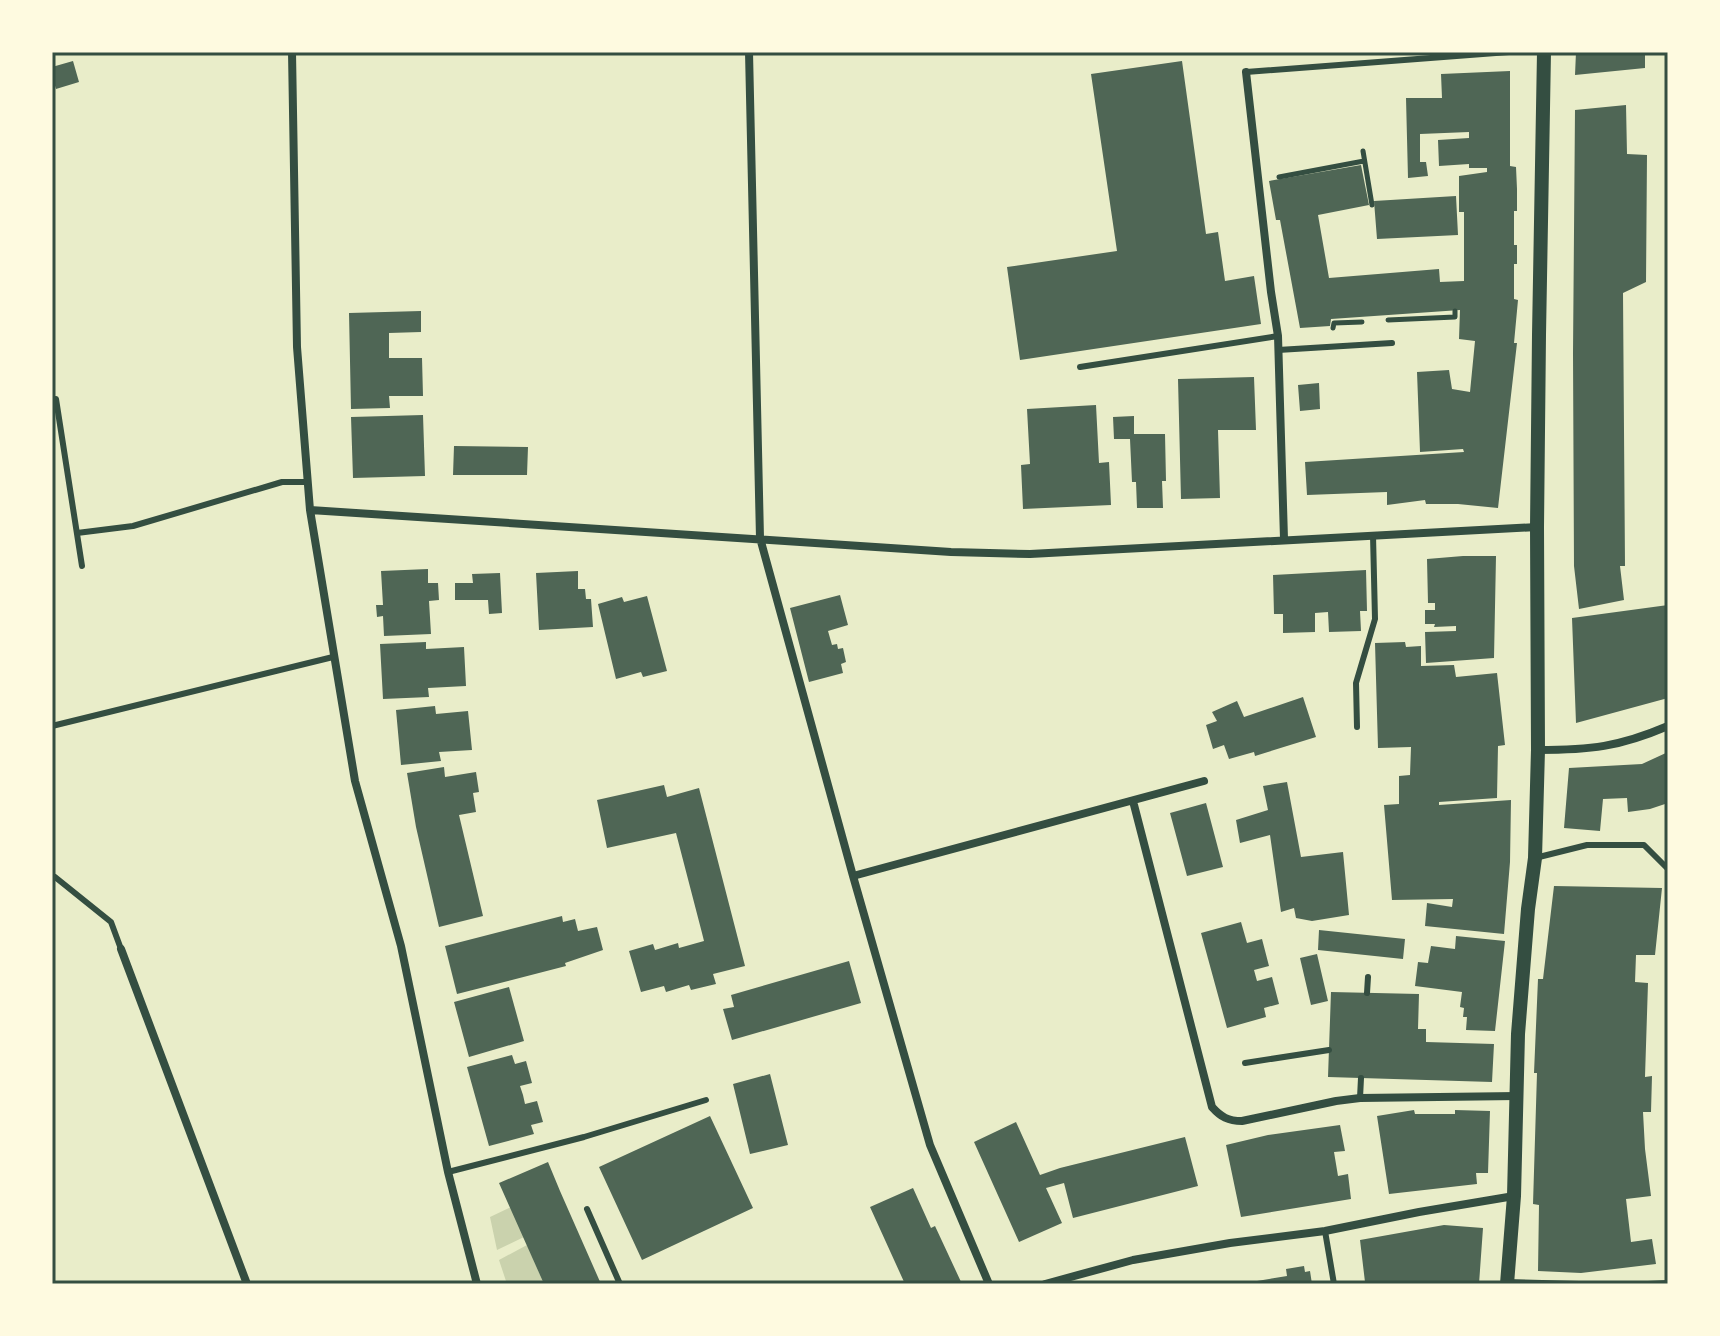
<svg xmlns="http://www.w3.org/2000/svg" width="1720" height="1336" font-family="'Exo 2',sans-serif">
<rect width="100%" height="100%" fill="#e9edc9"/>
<!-- green -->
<path fill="#cad2ad" d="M511,1207L524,1237L497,1250L490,1217Z
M527,1245L544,1284H507L499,1260Z"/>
<!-- building -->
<path fill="#4f6655" d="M1576,52H1645V68L1575,75Z
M73,61L79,82L56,89L52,76V67Z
M1182,61L1206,234L1218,232L1225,281L1254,276L1261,324L1020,360L1007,267L1117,251L1091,74Z
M1510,71V166L1516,167L1517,189V211H1514V245H1517V264H1514V299L1518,300L1514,343H1517L1498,508L1458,504H1426L1425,500L1387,505V492L1307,495L1305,462L1464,452L1463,449L1420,452L1417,372L1449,370L1452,389L1470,392L1475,341L1459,339L1460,310L1331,319L1330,326L1300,328L1280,220H1276L1269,181L1361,165L1369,205L1318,215L1329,278L1439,269L1440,282L1464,281V212H1459V176L1487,172V168H1469V164L1439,166L1438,140L1469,138V132L1420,134V162H1426L1428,176L1408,178L1406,98H1442L1441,74Z
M1626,105L1627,154L1647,155L1646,282L1623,293L1625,566H1620L1624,600L1579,609L1574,566L1573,354L1575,110Z
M1456,196L1458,235L1377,239L1374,201Z
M421,311V332L389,333V358H422L423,396H389L390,408L351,409L349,313Z
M1254,377L1256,430H1218L1220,498L1181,499L1178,379Z
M1319,383L1320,409L1300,411L1298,385Z
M1096,405L1099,463L1109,462L1111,505L1023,509L1021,465L1030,464L1027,409Z
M423,415L425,476L353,478L351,417Z
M1134,416V434H1165L1166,481H1162L1163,508H1137L1136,482H1132L1130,439H1114L1113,417Z
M454,446L528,447L527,475H453Z
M1463,556H1496L1494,658L1426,663L1425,632L1456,631V626L1434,627L1435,624H1425V610H1435V603H1428L1427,559Z
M428,569V583H438L439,600L429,601L431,634L384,636L383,616L377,617L376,605H383L381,571Z
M1366,570L1367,611H1360L1361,631L1329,632L1328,612L1315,613V632L1283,633V614H1274L1273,575Z
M578,571V589H585L586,599H591L593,627L539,630L536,573Z
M500,573L502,613L489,614L488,600H455V583H473L472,574Z
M840,595L848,625L828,631L832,645L837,644L838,649L843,648L846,662L841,664L843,673L809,682L790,608Z
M647,596L667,671L643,677L641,672L616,679L598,604L622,597L624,602Z
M1668,605V698L1576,723L1572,618Z
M426,642V649L464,647L466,686L428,688L429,697L383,699L380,644Z
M1405,642L1406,647L1421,646V666L1454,665L1456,677L1497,673L1505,745L1498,746L1497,798L1439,802V805L1511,800L1510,862L1504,934L1425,926L1427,903L1452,907L1453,899L1392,900L1384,805L1399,804V776L1410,775L1411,747L1378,748L1375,643Z
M1303,697L1316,737L1255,756L1254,752L1229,759L1224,745L1213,749L1206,725L1217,721L1212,712L1237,701L1244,717Z
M435,706L436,714L468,711L472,750L439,752L441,761L401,765L396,710Z
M1668,752V803L1650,809L1628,812L1627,798L1603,799L1600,831L1564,828L1569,768L1642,764Z
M444,767L445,777L476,772L479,792L473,793L476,812L459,815L483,916L439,927L416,827L407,773Z
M1287,782L1301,857L1343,852L1349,915L1312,921L1296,918L1294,908L1281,912L1270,835L1240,843L1236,820L1268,810L1263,786Z
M664,785L667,797L699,788L745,966L713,974L716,984L691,990L689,985L666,992L664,986L641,992L629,951L653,944L655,950L678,943L679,948L704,941L702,933L676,833L607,848L597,800Z
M1206,803L1223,867L1187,876L1170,813Z
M1554,886L1662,888L1655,955H1636L1635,982L1648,983L1645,1077L1652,1076L1651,1112H1643L1645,1149L1651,1196L1626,1199L1631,1242L1652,1239L1656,1264L1581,1273L1538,1271L1539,1205L1533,1204L1537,1073H1534L1538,979H1543Z
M562,916L563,922L575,919L578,931L597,927L603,950L565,963L566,966L457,994L445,946Z
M1241,922L1247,943L1262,939L1269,966L1254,970L1257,981L1272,977L1279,1004L1264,1008L1266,1017L1227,1028L1201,933Z
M1319,930L1405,939L1403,959L1318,950Z
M1456,936L1505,941L1495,1031L1466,1030L1467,1017H1463L1464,1008L1460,1007L1462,992L1415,986L1418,962L1428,963L1431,946L1455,949Z
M1317,954L1328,1001L1311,1005L1300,958Z
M849,961L861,1003L732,1040L723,1009L734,1007L731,995Z
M509,987L524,1041L469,1057L454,1002Z
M1331,992L1419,994L1418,1029H1426V1042L1494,1044L1492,1082L1328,1077Z
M512,1055L515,1064L526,1061L532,1083L520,1086L523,1095L525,1104L537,1101L543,1122L531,1125L534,1134L489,1146L467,1067Z
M770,1074L788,1145L750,1154L733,1084Z
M1414,1110L1415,1114H1455V1110L1490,1111L1488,1173H1476L1477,1184L1389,1194L1377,1116Z
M710,1116L753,1208L642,1260L599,1167Z
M1016,1122L1040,1175L1060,1168L1185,1137L1198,1186L1073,1218L1064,1183L1046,1188L1062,1223L1019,1242L974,1142Z
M1340,1125L1345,1151L1334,1152L1338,1176L1348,1174L1351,1199L1241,1217L1226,1145L1268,1135Z
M548,1162L560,1191L601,1284H544L499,1183Z
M913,1188L931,1228L935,1226L962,1284H905L870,1207Z
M1444,1225L1483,1228L1479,1284H1363L1365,1282L1360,1240Z
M1304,1266L1305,1272L1310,1271L1312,1284H1251V1282L1287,1276L1286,1269Z"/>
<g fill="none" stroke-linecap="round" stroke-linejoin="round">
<!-- path -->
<path stroke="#344e41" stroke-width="5" d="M1363,151L1372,205
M1279,177L1364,161
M1388,320L1455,317V311
M1333,328L1334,323L1362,322"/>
<!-- service -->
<path stroke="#344e41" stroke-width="6" d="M1246,72L1509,52
M1278,350L1392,343
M1080,367L1278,336
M56,399L82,566
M77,533L133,526L282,482H308
M52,726L333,657
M1357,727L1356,683L1375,619L1373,535
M1535,858L1587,845H1644L1668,869
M55,877L111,922L121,949
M1367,993L1368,977
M1245,1063L1329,1050
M1360,1098L1361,1078
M448,1172L584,1137L706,1100
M587,1209L620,1284
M1325,1231L1334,1284
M1507,1282L1579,1284
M1648,1284L1668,1283"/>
<!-- minor -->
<path stroke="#344e41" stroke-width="8" d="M292,52L297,347L310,510L355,781L401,946L448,1172L477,1284
M749,52L760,538L853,876L930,1145L989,1284
M1246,72L1271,292L1278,336L1284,539
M310,510L951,552L1030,554L1537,527
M1538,750C1590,750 1619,747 1668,726
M1133,801L1212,1107C1221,1117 1228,1121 1242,1121L1336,1101L1360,1098L1517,1096
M853,876L1204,781
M121,949L247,1284
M1045,1284L1133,1260L1230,1243L1325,1231L1419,1212L1514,1196"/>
<!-- tertiary -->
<path stroke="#344e41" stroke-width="14" d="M1507,1284L1514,1196L1518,1034L1528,909L1535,858L1538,750L1537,527L1539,335L1544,52"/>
</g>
<!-- border -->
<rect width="1720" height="1336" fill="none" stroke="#fefae0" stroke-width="108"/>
<rect x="54" y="54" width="1612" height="1228" fill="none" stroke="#344e41" stroke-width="3"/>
</svg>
